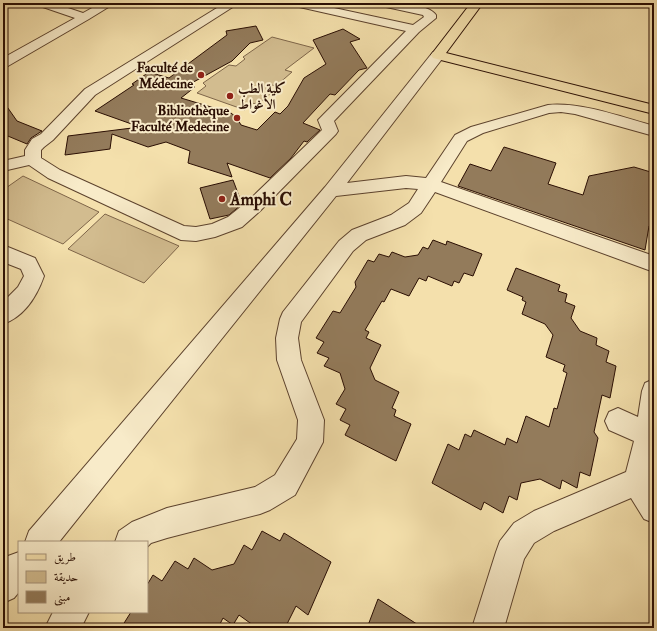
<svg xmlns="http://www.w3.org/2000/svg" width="657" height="631" font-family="'IM FELL Double Pica',Amiri,serif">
<rect width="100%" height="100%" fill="#f4e0ac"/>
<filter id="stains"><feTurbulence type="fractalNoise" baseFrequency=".005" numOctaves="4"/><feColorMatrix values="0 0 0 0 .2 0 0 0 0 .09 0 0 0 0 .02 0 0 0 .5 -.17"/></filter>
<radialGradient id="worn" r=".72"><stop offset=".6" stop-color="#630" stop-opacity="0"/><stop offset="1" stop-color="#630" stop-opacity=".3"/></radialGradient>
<!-- green -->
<path fill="#d2bc8f" stroke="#7e6549" d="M272,37L314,48L285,70L292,72L276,86L272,85L269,87L274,91L258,104L250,103L245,110L197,93L206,86L203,83L229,65L236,66L245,59L243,57Z
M23,176L99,212L63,244L3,217V190Z
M105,214L179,246L144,283L68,249Z"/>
<!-- building -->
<path fill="#937b5b" stroke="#2a0e03" d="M256,26L263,40L250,43L232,61L188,85L195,87L181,98L231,113L237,118L241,125L257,130L275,112L280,114L288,106L304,78L326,64L313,40L343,29L360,39L350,42L367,68L359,70L335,95L330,94L303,123L320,130L307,142L304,141L291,158L270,178L227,163L232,177L188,163L190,151L166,142L148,147L112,134L110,149L65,155L68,136L140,127L95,111L134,85L132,84L149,72L169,78L227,35L226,31Z
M3,101L17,121L42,131L31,138L27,144L3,134Z
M504,147L556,163L548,184L583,195L589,176L634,167L654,173V227L649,226L645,250L458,186L470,164L491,171Z
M233,180L242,204L229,215L210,219L200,188Z
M433,240L446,245L447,241L482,254L473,276L464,273L459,283L454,281L452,286L428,276L426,281L419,278L409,296L391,289L384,302L382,301L365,330L369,332L366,338L381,345L370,368L375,380L399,392L392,408L396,410L394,416L411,424L396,461L345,435L350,425L340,420L346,409L336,404L345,389L340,373L324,366L329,358L317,353L324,342L316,338L333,311L340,313L356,287L355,282L368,260L374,262L379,254L389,257L392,252L405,257L418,255L423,247L428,249Z
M516,268L560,285L558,291L567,294L565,302L575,306L571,318L580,331L597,338L596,345L609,351L606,362L616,366L610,398L602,395L594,432L598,438L590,476L580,472L577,488L562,480L560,489L540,479L521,483L517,500L509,496L503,513L484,502L481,510L432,483L448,444L459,450L465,434L471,437L474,430L505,445L507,438L517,443L526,416L549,427L554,408L557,409L567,373L563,371L565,365L546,357L553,335L545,324L522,314L526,302L522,300L523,297L507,290Z
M262,531L280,541L284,533L331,562L308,615L296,606L285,628H257L239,615L233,625L223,618L218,628H121L131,612H147V585L153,575L162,581L175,561L188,569L194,558L212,570L234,564L244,545L252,550Z
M378,599L423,628H367Z"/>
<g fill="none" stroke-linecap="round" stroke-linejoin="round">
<defs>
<path id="minor" d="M35,3H53L83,13L101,3H115L89,19L8,66L3,67V58L75,18L37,5Z
M225,3H239L95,95L53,140L44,147L41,150V158L60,170L184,226L196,227L212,224L228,217L248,201L322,130L318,120L321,117L406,31L295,6L291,5L289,3H311L413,25L424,17L423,15L377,5L375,3C390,3 427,2 436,15V18L419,32L334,121L338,131L336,134L260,211L242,227L215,237L196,241L181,240L48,178L29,165L3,171V161L25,156V150L32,139L41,134L85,89Z
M438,51L443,52L445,55L347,183L406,176L426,178L455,135L471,127L548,105C582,102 621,117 654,126V136L575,114L561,112L549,113L483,133L467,141L441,182L654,256V272L435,192L421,213L405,225L366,240L353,251L301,322L298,338L301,360L324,420L323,442L295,495L270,510L260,514L167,538L151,543L147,547V542H115L119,531L132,522L167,508L255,487L275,475L297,439L298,420L277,360L276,338L280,319L283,312L339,241L352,230L391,215L409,203L418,189L406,188L336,196L59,542H25L29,531L325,187L433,52Z
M3,245L35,258L44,276C37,296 24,317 3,324V302L18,287L24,276L21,269L3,262Z
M654,379V468L651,479L654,483V523L644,519L631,498L554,531L534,543L524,559L504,628H472L496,552L500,541L514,523L534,511L626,472L634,441L609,430L605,421L609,412L618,408L638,417L642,391L645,383Z
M19,552V592L14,598L3,603V562L8,556Z
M53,612H89L81,628H45Z"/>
<path id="major" d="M471,3H483L446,53L654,105V114L433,58L431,55Z"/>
</defs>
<!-- minor casing -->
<use href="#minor" stroke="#5c422d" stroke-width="2"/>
<!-- major casing -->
<use href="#major" stroke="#2a0e03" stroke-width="2"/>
<!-- minor -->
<use href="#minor" fill="#f8ebc9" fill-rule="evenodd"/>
<!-- major -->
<use href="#major" fill="#f4e0ac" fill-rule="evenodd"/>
</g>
<!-- markers -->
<g fill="#8f2418" stroke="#f8ebc9" stroke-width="1.5">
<circle cx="201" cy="75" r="4"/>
<circle cx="230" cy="96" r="4"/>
<circle cx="237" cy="118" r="4"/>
<circle cx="222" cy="199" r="4"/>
</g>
<g text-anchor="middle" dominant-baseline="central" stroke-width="4" stroke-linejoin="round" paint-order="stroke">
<!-- far-poi labels -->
<g font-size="14" font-weight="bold" fill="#2a0e03" stroke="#f8ebc9" text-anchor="end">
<text x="193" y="67">Faculté de<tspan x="193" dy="16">Médecine</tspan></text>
<text x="238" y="88" text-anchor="start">كلية الطب<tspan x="238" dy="16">الأغواط</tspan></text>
<text x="229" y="110">Bibliothèque<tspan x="229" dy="16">Faculté Medecine</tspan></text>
</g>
<!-- poi labels -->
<g font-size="17" font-weight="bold" fill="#2a0e03" stroke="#f8ebc9" text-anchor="start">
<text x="230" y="199">Amphi C</text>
</g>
</g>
<!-- margin -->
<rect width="657" height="631" fill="none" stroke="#f4e0ac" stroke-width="16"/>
<rect x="4" y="4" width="649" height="623" fill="none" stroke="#2a0e03" stroke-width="2"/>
<rect x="8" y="8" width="641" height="615" fill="none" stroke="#2a0e03"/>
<!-- legend -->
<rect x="18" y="541" width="130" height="72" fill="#f8ebc9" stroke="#a6937a"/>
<rect x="26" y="554" width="20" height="6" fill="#f4e0ac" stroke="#a6937a"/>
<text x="54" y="561" font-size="12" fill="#2a0e03">طريق</text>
<rect x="26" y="571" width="20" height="12" fill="#d2bc8f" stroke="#a6937a"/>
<text x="54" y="581" font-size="12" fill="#2a0e03">حديقة</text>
<rect x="26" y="591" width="20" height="12" fill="#937b5b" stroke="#a6937a"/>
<text x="54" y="601" font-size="12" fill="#2a0e03">مبنى</text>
<rect width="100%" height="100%" filter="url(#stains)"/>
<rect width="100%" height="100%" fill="url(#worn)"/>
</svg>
